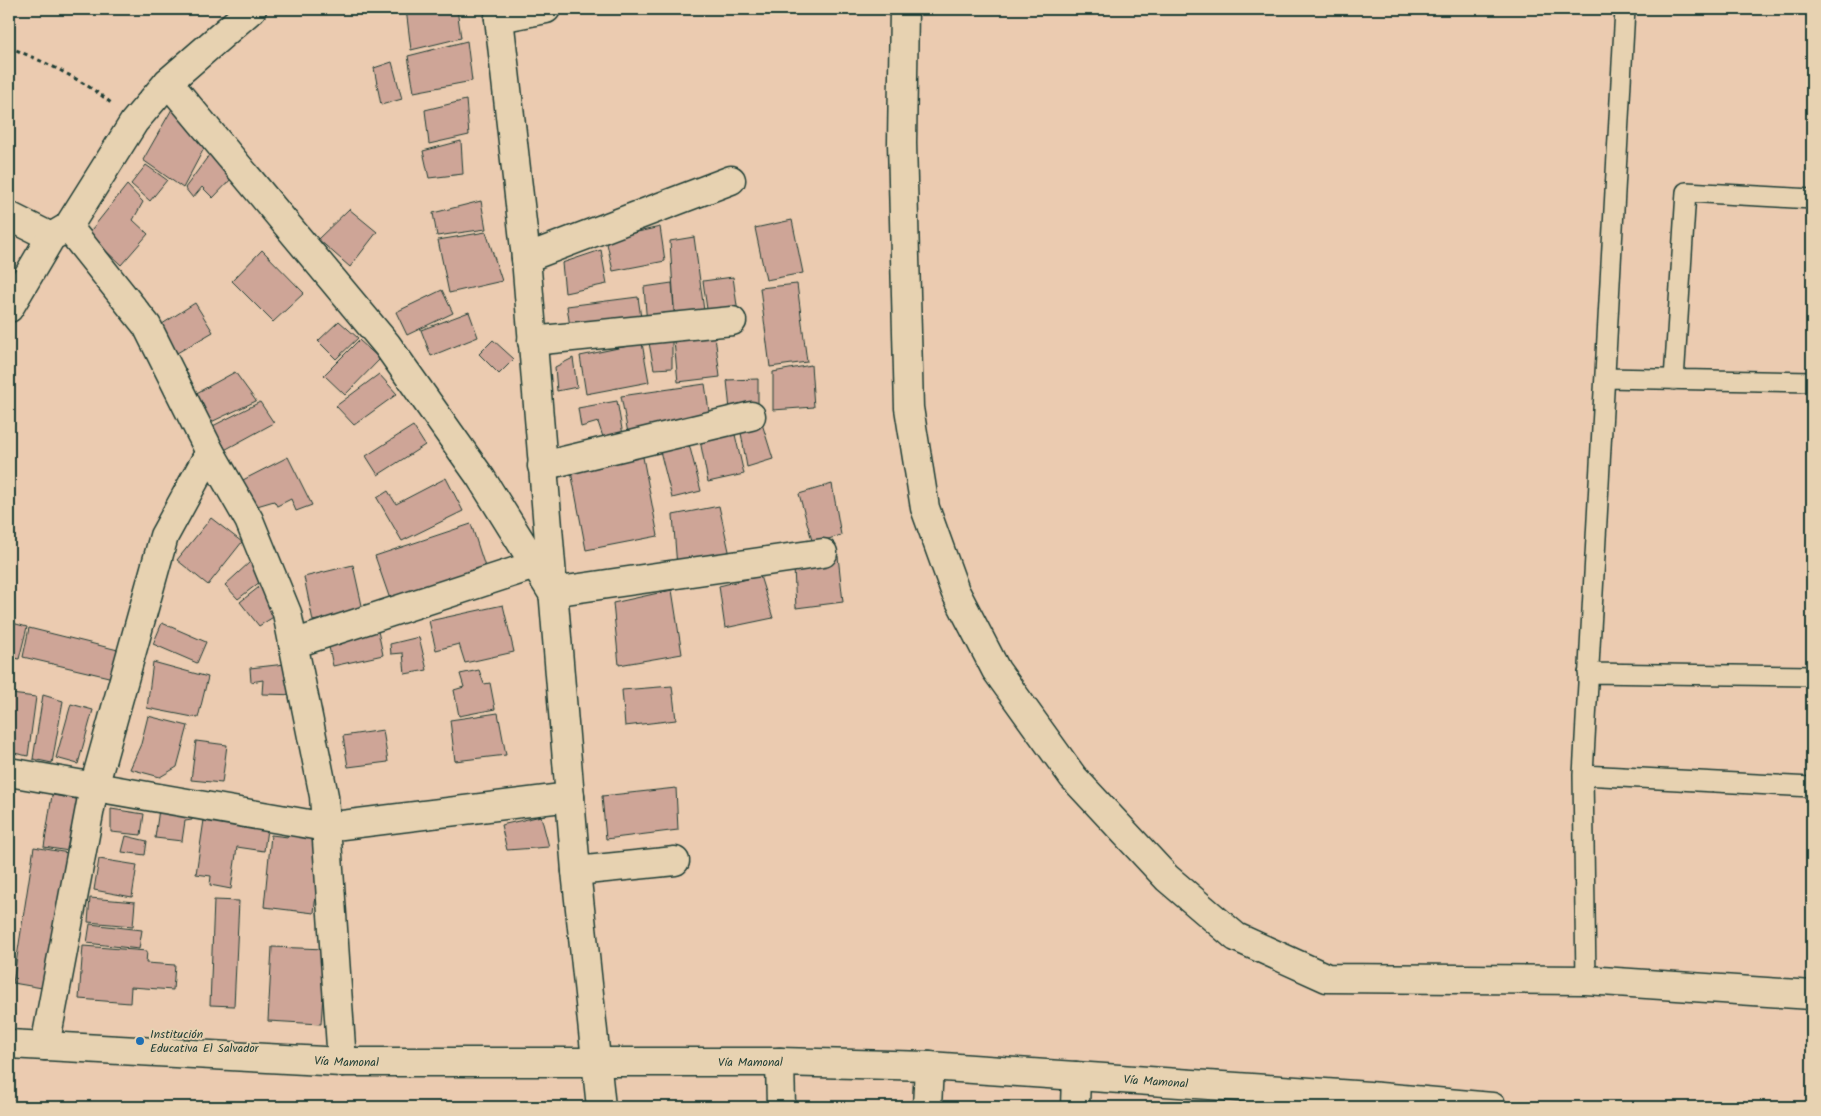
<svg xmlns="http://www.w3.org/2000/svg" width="1821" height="1116" font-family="Kalam,sans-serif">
<rect width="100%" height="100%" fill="#ebcbb0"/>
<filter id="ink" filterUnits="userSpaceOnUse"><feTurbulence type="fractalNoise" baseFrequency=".02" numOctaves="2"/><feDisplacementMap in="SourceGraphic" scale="10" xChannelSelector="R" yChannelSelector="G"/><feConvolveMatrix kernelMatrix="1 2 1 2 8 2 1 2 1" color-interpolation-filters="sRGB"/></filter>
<g filter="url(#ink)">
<!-- building -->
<path fill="#cea597" stroke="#1f3d34" d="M406,9H457L461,38L411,50Z
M467,41L472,81L414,92L408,56Z
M392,62L402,99L381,105L374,68Z
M466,100L469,135L429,144L425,110Z
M172,109L211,135L183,188L143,160Z
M461,141L463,174L429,178L423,151Z
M212,151L234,176L213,198L202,187L193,198L185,188Z
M146,165L167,180L150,201L131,184Z
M127,185L143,202L133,220L148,234L121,265L88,234Z
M481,201L486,229L437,236L433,213Z
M349,209L377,232L350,267L318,239Z
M792,220L803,273L766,280L755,228Z
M660,227L665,261L613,271L606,239Z
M486,232L502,281L449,293L438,240Z
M694,237L705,318L675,323L670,241Z
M262,250L304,293L273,322L232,281Z
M601,250L607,284L565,293L562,263Z
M733,277L738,313L708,316L703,281Z
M672,283L675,323L647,325L644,287Z
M797,284L807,362L770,367L760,288Z
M442,290L453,313L407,335L396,312Z
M638,297L642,325L571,334L567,306Z
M195,303L213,332L177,353L159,326Z
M469,312L478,337L431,356L421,330Z
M339,321L358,338L336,359L318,341Z
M672,334V368L654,369L649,343Z
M715,336L720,377L678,382L674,341Z
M359,340L380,359L345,395L324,375Z
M493,340L514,359L499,374L479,354Z
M642,343L649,382L586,394L580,356Z
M573,358L577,387L557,391L555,367Z
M811,365L814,407L773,410V372Z
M235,372L256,401L209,423L191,396Z
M379,374L397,394L354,425L336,406Z
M758,379V408L730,410L727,380Z
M705,384L710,418L628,433L621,396Z
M617,401L623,435L604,440L598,422L581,427L578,408Z
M260,402L274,423L219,453L205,430Z
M759,414L773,459L747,467L740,427Z
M413,426L425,445L378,475L366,456Z
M733,426L744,474L708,482L699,435Z
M689,444L701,491L672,498L660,451Z
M642,452L658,536L586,550L570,466Z
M288,457L312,505L296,511L291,499L277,506L274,501L257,506L241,481Z
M446,478L463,511L402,541L377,498L388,491L396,504Z
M832,484L841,535L813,544L799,494Z
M719,506L731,560L677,567L673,515Z
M211,518L242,542L208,585L177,560Z
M471,524L488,576L391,602L375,556Z
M838,556L843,602L796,608L794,568Z
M250,562L265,578L238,599L225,585Z
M353,565L363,610L313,621L304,577Z
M760,576L773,618L725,628L719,586Z
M263,584L283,611L259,626L240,602Z
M672,590L682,654L619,665L613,603Z
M503,605L514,652L465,663L459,644L436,650L429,621Z
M9,622L27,627L19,659L9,656Z
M162,623L206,642L197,663L153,644Z
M29,628L122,651L113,678L23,657Z
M378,631L383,655L333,666L328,642Z
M419,637L427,670L405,674L403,653L391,654L390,644Z
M153,662L208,677L198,718L147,708Z
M294,663L301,695L262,694L263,680L251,682L250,668Z
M479,670L484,684L490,683L495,709L459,716L454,690L464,687L460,674Z
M672,686L676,720L625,726L622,690Z
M11,694L36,697L28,756L9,752Z
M43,695L63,701L52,763L33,759Z
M71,704L93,710L78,764L56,758Z
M498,713L506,755L455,761L450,720Z
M148,716L188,726L177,767L160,777L130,769L141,744Z
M383,730L388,762L348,767L343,736Z
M196,741L227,745L222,783L191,780Z
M676,788L678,830L606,839L602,796Z
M52,795L83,800L75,852L44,847Z
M111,809L144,814L141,835L111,832Z
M159,809L193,813L192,820L185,821L182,841L155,838Z
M541,816L549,847L507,850L501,825Z
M204,820L267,829L264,851L237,847L231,889L210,885L211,876L196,874Z
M289,830L322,833L314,913L264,907L271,835L288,837Z
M126,836L147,841L145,855L122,852Z
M34,847L74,854L48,989L13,983Z
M99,859L137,865L132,897L94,890Z
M90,898L135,902L133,926L88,922Z
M214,900L239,901L234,1006L210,1005Z
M90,924L142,930L139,949L87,943Z
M83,946L147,951L146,963L175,965L173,990L131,987L130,1003L79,999Z
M272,947L326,949L321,1024L268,1021Z
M9,1091H12V1107H9Z"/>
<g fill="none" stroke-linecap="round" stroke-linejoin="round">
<defs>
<path id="service" d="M1605,378L1812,382
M1674,380L1686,192L1812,199
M1588,673L1812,676
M1583,775L1812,787
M1586,980L1583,775L1625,9"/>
<g id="minor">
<path d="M500,9L499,18L526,258L576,871L601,1107"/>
<path d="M904,9L902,143L909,408L925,508L955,591L996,670L1073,777L1167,878L1236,937L1327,978L1586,980L1812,995"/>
<path d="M499,18L546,9"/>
<path d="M168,82L387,345L481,478L552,592L823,553"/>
<path d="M9,216L51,237"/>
<path d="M68,227L147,326L210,452L249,520L287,613L324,796L342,1062"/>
<path d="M526,258L731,180"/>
<path d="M9,308L51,237L68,227L134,122L168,82L252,9"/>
<path d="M532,341L732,321"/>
<path d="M542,466L751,416"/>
<path d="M293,644L535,565"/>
<path d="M9,772L326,827L570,797"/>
<path d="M576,871L675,861"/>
<path id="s1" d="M9,1044L342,1062H780L929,1066L1369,1096L1492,1107"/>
<path d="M45,1046L94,787L164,536L210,452"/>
<path d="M780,1062L781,1107"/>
<path d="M927,1107L929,1066"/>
<path d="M1075,1107L1076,1076"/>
</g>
</defs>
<!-- service casing -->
<use href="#service" stroke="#1f3d34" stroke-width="22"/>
<!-- minor casing -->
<use href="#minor" stroke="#1f3d34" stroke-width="31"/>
<!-- path -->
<path stroke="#1f3d34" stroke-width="3" stroke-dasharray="4 4" stroke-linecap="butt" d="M9,47C44,62 81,78 111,103"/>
<!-- service -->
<use href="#service" stroke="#e7d2b1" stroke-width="19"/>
<!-- minor -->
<use href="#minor" stroke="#e7d2b1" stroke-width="28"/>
</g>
</g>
<!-- markers -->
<circle fill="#1f6fb2" stroke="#e7d2b1" stroke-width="2" cx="140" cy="1041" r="5"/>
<g text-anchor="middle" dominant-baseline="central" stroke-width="4" stroke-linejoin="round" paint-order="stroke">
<!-- poi labels -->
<g font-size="12" fill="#1f3d34" stroke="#e7d2b1" text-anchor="start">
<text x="150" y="1034">Institución<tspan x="150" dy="14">Educativa El Salvador</tspan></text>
</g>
<!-- street labels -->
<g font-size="12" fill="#1f3d34" stroke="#e7d2b1">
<text stroke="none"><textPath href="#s1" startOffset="338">Vía Mamonal</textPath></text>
<text stroke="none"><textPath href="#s1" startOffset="742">Vía Mamonal</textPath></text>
<text stroke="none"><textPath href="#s1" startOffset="1148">Vía Mamonal</textPath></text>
</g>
</g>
<!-- margin -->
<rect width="1821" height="1116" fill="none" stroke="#e7d2b1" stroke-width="30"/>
<rect x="15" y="15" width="1791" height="1086" fill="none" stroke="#1f3d34" stroke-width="2" filter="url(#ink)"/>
</svg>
